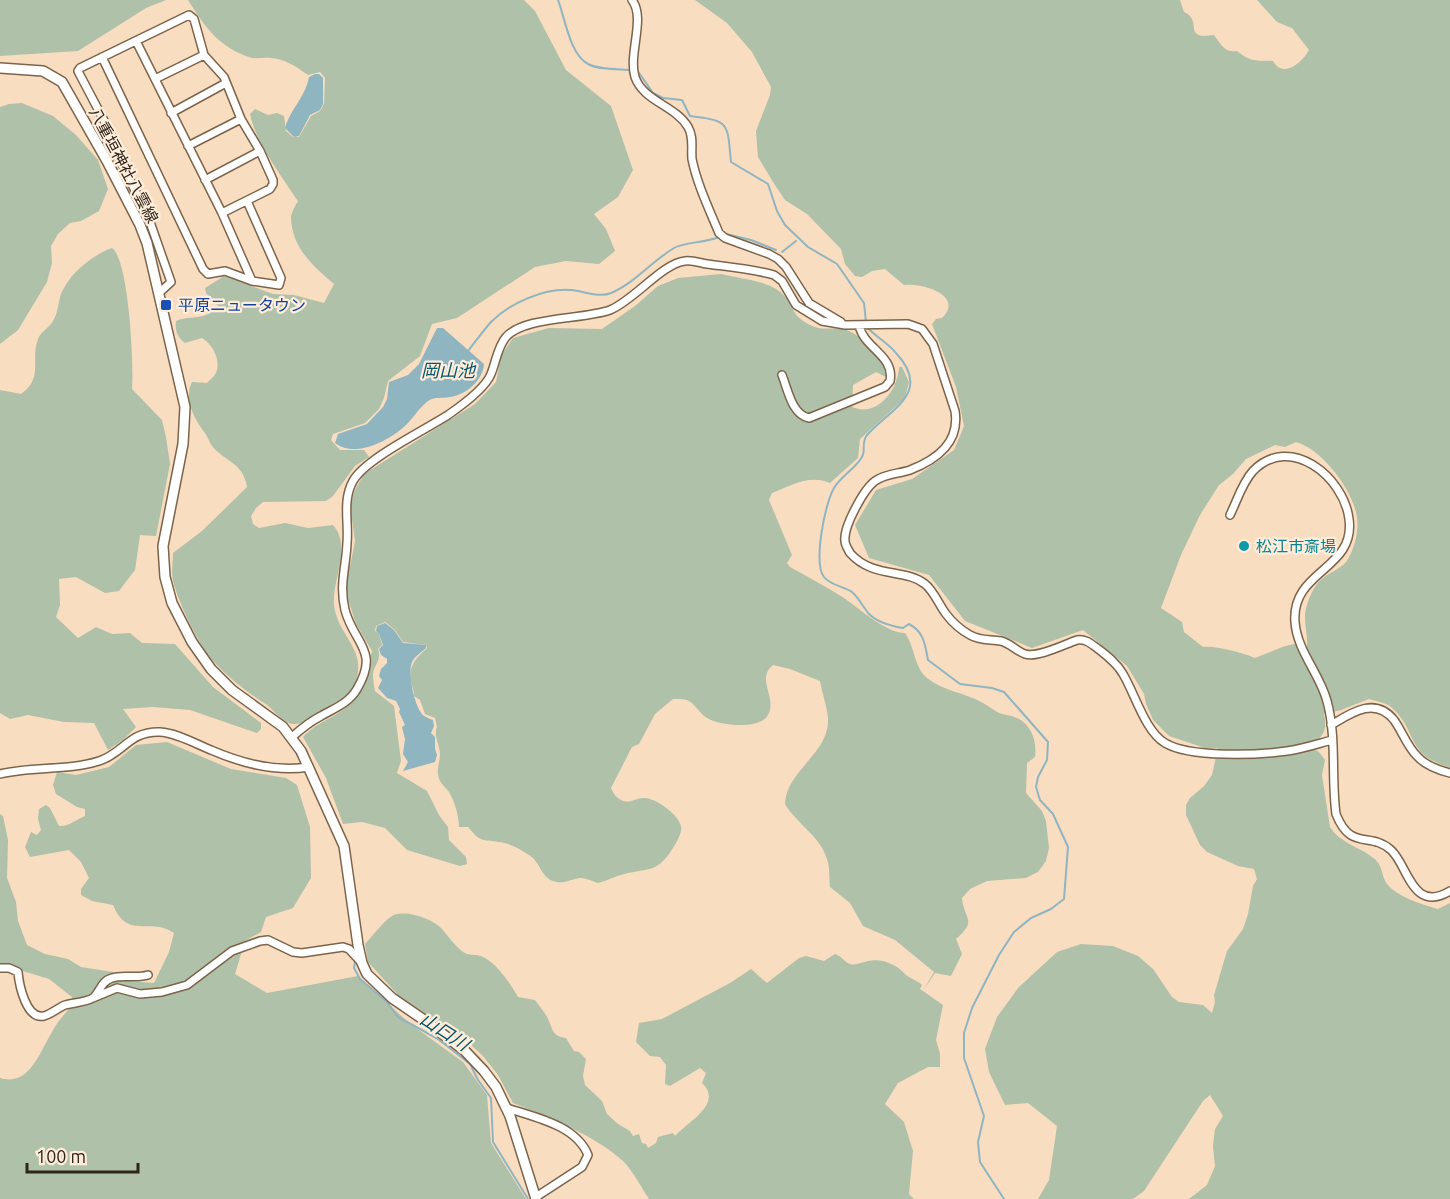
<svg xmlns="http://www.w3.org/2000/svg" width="1450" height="1199" font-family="Ubuntu,'Noto Sans JP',sans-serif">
<rect width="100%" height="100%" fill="#f9ddc0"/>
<!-- green -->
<path fill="#afc1a9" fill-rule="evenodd" d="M0,0H166L146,8L78,51L0,56Z
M188,0H524L535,11L566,70L611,106L633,170L618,197L594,214L606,229L615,251L599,264L566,261L535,267L457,318L432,324L420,356L388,381L384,398L379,409L365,423L333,434L331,440L340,450H364L369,457L355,466L333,496L326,501L263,502L256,508L251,516L253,524L259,528L285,523L308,528L333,525C352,546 332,580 334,604C336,631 361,646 358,671C356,693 344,697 327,707C317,713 309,723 296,724C283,725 276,712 267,705C249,693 232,681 217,665C200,649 179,604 173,581C171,572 173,562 173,553L202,531L247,487C243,462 225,462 212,446C209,442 208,437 205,433C195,420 183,399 192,382L207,383C211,379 216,375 217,370C220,358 212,344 202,338L185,343C177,337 175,331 176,321C193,314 204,322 218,306L206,293L205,288L224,276L273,294L294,295L324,303L334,284C313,266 292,248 291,218C291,213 295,206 298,201C282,177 255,141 250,114L255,109L268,115L277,113L284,116L286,131L293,137H299L311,116L320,111L324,104L325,78L320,72L308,75C296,67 286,59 271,58C265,57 258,59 252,58C219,48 205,27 188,0Z
M695,0H1180L1184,12C1204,21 1181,40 1214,35C1221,45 1225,53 1237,51C1252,63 1256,60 1273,61C1283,79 1302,63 1309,50L1292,28L1277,22L1257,0H1450V767C1405,756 1418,730 1391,707C1386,703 1376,701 1369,699L1341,710L1324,714C1327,729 1325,736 1311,744L1312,748L1319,752L1325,760L1322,775L1330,827C1340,843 1358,846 1372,857C1384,865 1380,875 1388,885C1398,897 1423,905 1438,909L1450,903V1199H1189L1207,1185L1215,1166L1213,1146L1215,1129L1223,1116L1210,1095L1203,1101L1144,1191L1133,1199H1038L1049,1180L1057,1126L1028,1103L1005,1105L989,1072L985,1049L997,1017L1019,987L1057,952L1081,944L1113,946L1138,956L1153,969L1172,997L1179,1002L1203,1005L1212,1013L1215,1002L1214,995L1227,951L1243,929L1248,914L1253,886L1257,879L1254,869L1238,866L1207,852L1200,845L1186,815V805L1190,798L1204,786L1212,775L1218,748H1205L1169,736L1153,720L1146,704L1144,694L1127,666L1083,630L1032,648L965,621L929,575L869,558L855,525L876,490L912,479L954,450L964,426L956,387L932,324L936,319L942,318C965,295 922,283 904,285L885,269L872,271L862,277L855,276L845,264L841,249L807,214L785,200L773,182L758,157L756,131L770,95L771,87L752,52L727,23ZM1296,442C1322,449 1354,491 1357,518C1359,531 1354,551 1346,562C1340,569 1330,572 1323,578C1315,584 1310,595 1307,605C1302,619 1308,632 1307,646L1300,648L1295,644L1285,646L1255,658C1244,653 1214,645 1203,647L1184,632L1182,622L1161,608L1181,555L1200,515L1219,485L1233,474L1246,459L1275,445L1285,447Z
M22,103L53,116L76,135L98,160L108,189L99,211L81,221L70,223L58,234L51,246L52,263L47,282L18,330L0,344V107L9,104Z
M112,248C129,260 134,365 132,389L162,420L166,437L170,464L156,536L140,535L135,570L119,591L105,593L76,577L59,579L60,605L56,617L78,638L96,627L112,634L130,633L142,643L175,644L213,687L261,723V729L257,733L190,710L153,707L123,709L136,727L123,740L108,750L94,723L64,722L28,715L10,719L0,713V390L21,394C44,378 30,360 38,339C41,331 49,328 53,321C58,313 58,303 61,294C69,274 92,255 112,248Z
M721,274C737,278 767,281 779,291C794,302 789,315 810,325C821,331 831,327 842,329C860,332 882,357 888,373L886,377L876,372L853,385L852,407C877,418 898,390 899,367H902L909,382L905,398L860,439L858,458L830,483C810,474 790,486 772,493L769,500L792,555L787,563L790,567C808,577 827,587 844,598C860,609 886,633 905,633C915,647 914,667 927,678C943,691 966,693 983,703C989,706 993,710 999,713C1005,715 1011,715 1017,718C1032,725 1037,742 1035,757L1027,763L1026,793L1042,811L1046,821L1049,848L1046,861L1038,872L1026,878L987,881L970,889L962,898C964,920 978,920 956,939L962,954L951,976L935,973L923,991L943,1005L936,1040L940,1054V1067H928L898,1083L885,1104L904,1122L913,1151L909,1194L914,1199H649C641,1187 633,1171 623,1161C594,1135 549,1117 513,1103L498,1075L483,1056L468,1042L399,996L368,962L365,944C372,937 385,919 394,915C407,910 433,919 442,929C449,937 454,945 463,952C469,956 475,954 481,956C496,962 510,983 518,997L535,1000C539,1006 544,1011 547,1017C553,1028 551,1036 566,1038L574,1051L579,1052L586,1059L583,1076L585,1085L602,1101L607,1114L618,1124L630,1131L633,1136L639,1134L642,1143L646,1144L648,1148L656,1143L658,1137L673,1133L675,1136C687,1122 724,1104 702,1083L706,1073L700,1068L670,1086L665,1084L666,1065L660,1057L650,1056L636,1042L639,1023L662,1019L730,983L751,969L767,983L799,958L806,956L824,961L835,954C842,956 844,962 850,964C856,966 862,962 868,961C883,958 897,965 906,975C911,979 917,980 922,985L920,989L923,991L934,972L895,940L863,926L850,903L830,887C829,879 830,867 827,859C820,836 797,824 785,804C786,770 830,754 828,718C827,706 822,693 820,681L790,669L773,665C756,679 776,696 769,713C763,730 722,726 709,719C700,715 696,704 687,700C684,699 677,699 673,699L655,714L639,744L632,747L611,788C614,794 616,798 623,801C631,803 638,797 645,798C657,799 678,814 681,826C682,831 679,838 676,843C658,873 654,867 624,874C615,876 607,881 598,883C592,881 586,878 580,878C570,879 564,885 553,881C540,876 540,861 529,855C520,849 510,843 499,842C482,839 481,843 468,827H459C459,817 455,802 449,792C446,788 442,785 440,781C435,771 440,763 440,754C440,744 433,736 437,727L435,718L425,714L420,700L414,696C415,691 412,688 411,682C408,666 416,658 427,648L426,645L403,642L395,630L385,622L376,626L375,631L379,634L382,645L378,649C382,660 374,665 373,674C373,680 374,686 375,691L394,706L401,761L397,773L427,791L439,815L448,827L449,840L466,857L467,864L460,866L407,850L385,828L362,822L343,824L326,778L303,737C318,720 345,715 358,695C366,683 368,665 372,651L356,624L343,584L351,562L355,541L350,505L355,490L364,474L475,404L496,382L501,356L513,338L549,328L602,329L635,306L658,286L678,278Z
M167,742L231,769L286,778L297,785L310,827L311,878L293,908L266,917L261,932L245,941L235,974L267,993L358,976L409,1023L463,1062L487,1095L491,1143L526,1199H0V1078C30,1087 40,1051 52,1032C57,1022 65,1014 72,1005V997L49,979L0,964V814L3,816L8,840L7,878L16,902L18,921L27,945L45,954L68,959L81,967L113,972L116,980L154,983L169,952L174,933C150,916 128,941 113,905L92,901L81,895V889L89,878L81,862L69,850L30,857L25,847L31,832L37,835L41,830L38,819L39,809L46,805L50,808L59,826C68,827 77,819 85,816V809L77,807L56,794L53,785L57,772L76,775L109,767L136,745Z"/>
<!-- water -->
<path fill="#8fb5c1" d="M315,74H319L323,78V104L320,110L310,115L299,136L294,137L285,128C291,108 305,98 309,77Z
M437,328H443L484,364C483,380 466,395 450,397C443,399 435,396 428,401C420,407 414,417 406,425C390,440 356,459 335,443L338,434L367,424L383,407L387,399L389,382L408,375L419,364Z
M385,623L394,630L403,643L426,645V648C422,652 415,656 412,662C407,673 415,709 424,716C426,717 432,720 433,720L434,726L431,733L435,737V749L437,755L435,762L403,771L408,762L403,754L405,739L402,727L405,725L399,712L400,709L396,701L387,698L378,688L382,680L379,676L381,669L387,663V659L381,655L379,649L383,645L379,634L376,631L377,626Z"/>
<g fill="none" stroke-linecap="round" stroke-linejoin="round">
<!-- stream -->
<path stroke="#8fb5c1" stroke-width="2" d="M558,0C565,18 570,55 588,64C599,70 618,69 631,70
M637,70L653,93L663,98L682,100L690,116C731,121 727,123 731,162L768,184L777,211L785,225L808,247L837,264L864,303L866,322
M726,234L751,240L776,250
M782,252L796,241
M868,328C876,337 888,343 896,353C933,393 890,409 867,435C861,443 866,450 862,457C855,469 841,476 834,488C825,503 813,563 824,577C831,586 844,586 852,592C859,598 863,607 869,614C878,623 891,626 903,628L909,624C924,632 925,644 928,660L960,684L992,688L1004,692L1048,742L1047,760L1038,777L1036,787L1040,800L1053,814L1068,847L1064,899L1051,909L1031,918L1014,932L999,955L972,1008L964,1033V1058L984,1116L978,1142L980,1162L1004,1199
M468,351C476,341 483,331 491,322C510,303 544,288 571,290C583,291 600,298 611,293C635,283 652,261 674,248C684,242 705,243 719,237
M355,962L354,968L360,979L387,1002L398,1017L438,1039L470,1064L478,1080L491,1098L493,1142L528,1199"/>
<defs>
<path id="minor" d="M632,0C646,18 628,54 635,77C643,101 676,106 688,127C694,137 691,148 692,159C697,184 709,209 719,233L725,238L769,254L778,259L786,267L809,303L841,322
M136,41L222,213L252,281L279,285L281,278L247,201
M102,57L203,269L208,274L225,271L252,281
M155,79L204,55
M171,113L226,83
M188,146L241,119
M205,180L260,151
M159,293L171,282L150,222L118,155L109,130L80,75L78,71L80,68L189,15L194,19L204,55L224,77L241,119L260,151L273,180V184L270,189L222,213
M782,375C788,390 792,415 809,418L885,387L890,381C895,355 863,348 859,325
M1230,515C1237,501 1242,483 1253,471C1290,433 1344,477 1349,519C1356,570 1291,570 1295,622C1297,651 1320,674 1327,701C1337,738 1331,777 1336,814C1351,852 1370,831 1391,850C1408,865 1412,914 1450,891
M1331,725C1351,713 1375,696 1394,720C1402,731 1407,746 1417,756C1425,765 1438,770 1450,773
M292,737C301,729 311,721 321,716C335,708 349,703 357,689C380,650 354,644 345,610C339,584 346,568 347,543C349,522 342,501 353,481C365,459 425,430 448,415C461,406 485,389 491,374C496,362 497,348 506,337C525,316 582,320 610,310C633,301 663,263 685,261C693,260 700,263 707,264C730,267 753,269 774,275L782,281L796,305L822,321L845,325L908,324L922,329L933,344L955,411C960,442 938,459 910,470C899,474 886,473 875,481C864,489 843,527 845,541C845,545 848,549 850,553C873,579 905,568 925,584C934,591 939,605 946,614C952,622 961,630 970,635C980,641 990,639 1001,641C1010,643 1016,651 1025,654C1037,658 1063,645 1077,640C1086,639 1090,643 1097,648C1106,655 1117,663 1123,674C1135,694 1145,731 1165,743C1190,758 1258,755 1287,751C1302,749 1317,744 1332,740
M0,774C33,766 67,771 99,761C124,753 129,731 160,732C177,733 196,744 211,750C241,763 277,772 309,767
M0,968H9L18,972C19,984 26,1020 44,1016C51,1014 58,1008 65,1005C73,1003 86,1002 93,998C100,992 101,981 112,978C124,974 135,979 148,975
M93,998L117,988L140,994L162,992L187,985L232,951L260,941L268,940L293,952L302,953L343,947L349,949L362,963
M507,1108C534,1117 576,1125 588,1155L582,1167L536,1197"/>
<path id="major" d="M0,68L43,71L62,82L107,161L140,225L147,243L185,407L183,444L163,546L165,577L172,603L192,642L211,669L232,690L283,727L301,751L344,846L358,945L362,963L367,974L392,998L427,1022L465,1051L484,1071L496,1087L510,1116L536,1199"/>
</defs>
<!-- minor casing -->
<use href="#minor" stroke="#7c644a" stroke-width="10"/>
<!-- major casing -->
<use href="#major" stroke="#7c644a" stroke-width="12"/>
<!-- minor -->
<use href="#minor" stroke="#fff" stroke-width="7"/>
<!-- major -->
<use href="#major" stroke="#fff" stroke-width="9"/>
</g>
<!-- markers -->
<rect fill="#1a4fb4" stroke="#feeddb" stroke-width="2" x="160" y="299" width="12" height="12" rx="3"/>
<circle fill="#0f9aa8" stroke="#feeddb" stroke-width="2" cx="1244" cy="546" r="6"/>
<g text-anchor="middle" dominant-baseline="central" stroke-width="4.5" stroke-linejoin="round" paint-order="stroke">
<!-- street labels -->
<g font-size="16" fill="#2f251a" stroke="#feeddb">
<text transform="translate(124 165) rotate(62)">八重垣神社八雲線</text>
</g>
<!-- transit labels -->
<g font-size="16" fill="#164399" stroke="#feeddb" text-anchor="start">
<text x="178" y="305">平原ニュータウン</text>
</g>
<!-- culture labels -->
<g font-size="16" fill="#0d838f" stroke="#feeddb" text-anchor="start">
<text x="1256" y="546">松江市斎場</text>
</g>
<!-- water labels -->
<g font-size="18" font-style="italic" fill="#075669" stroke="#feeddb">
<text x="448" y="370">岡山池</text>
<text transform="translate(445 1031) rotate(33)">山口川</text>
</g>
</g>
<!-- scale -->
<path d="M27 1163v9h111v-9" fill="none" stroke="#2f251a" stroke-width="3"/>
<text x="36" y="1163" font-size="18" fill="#2f251a" stroke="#feeddb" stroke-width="4.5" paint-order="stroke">100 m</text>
</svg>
